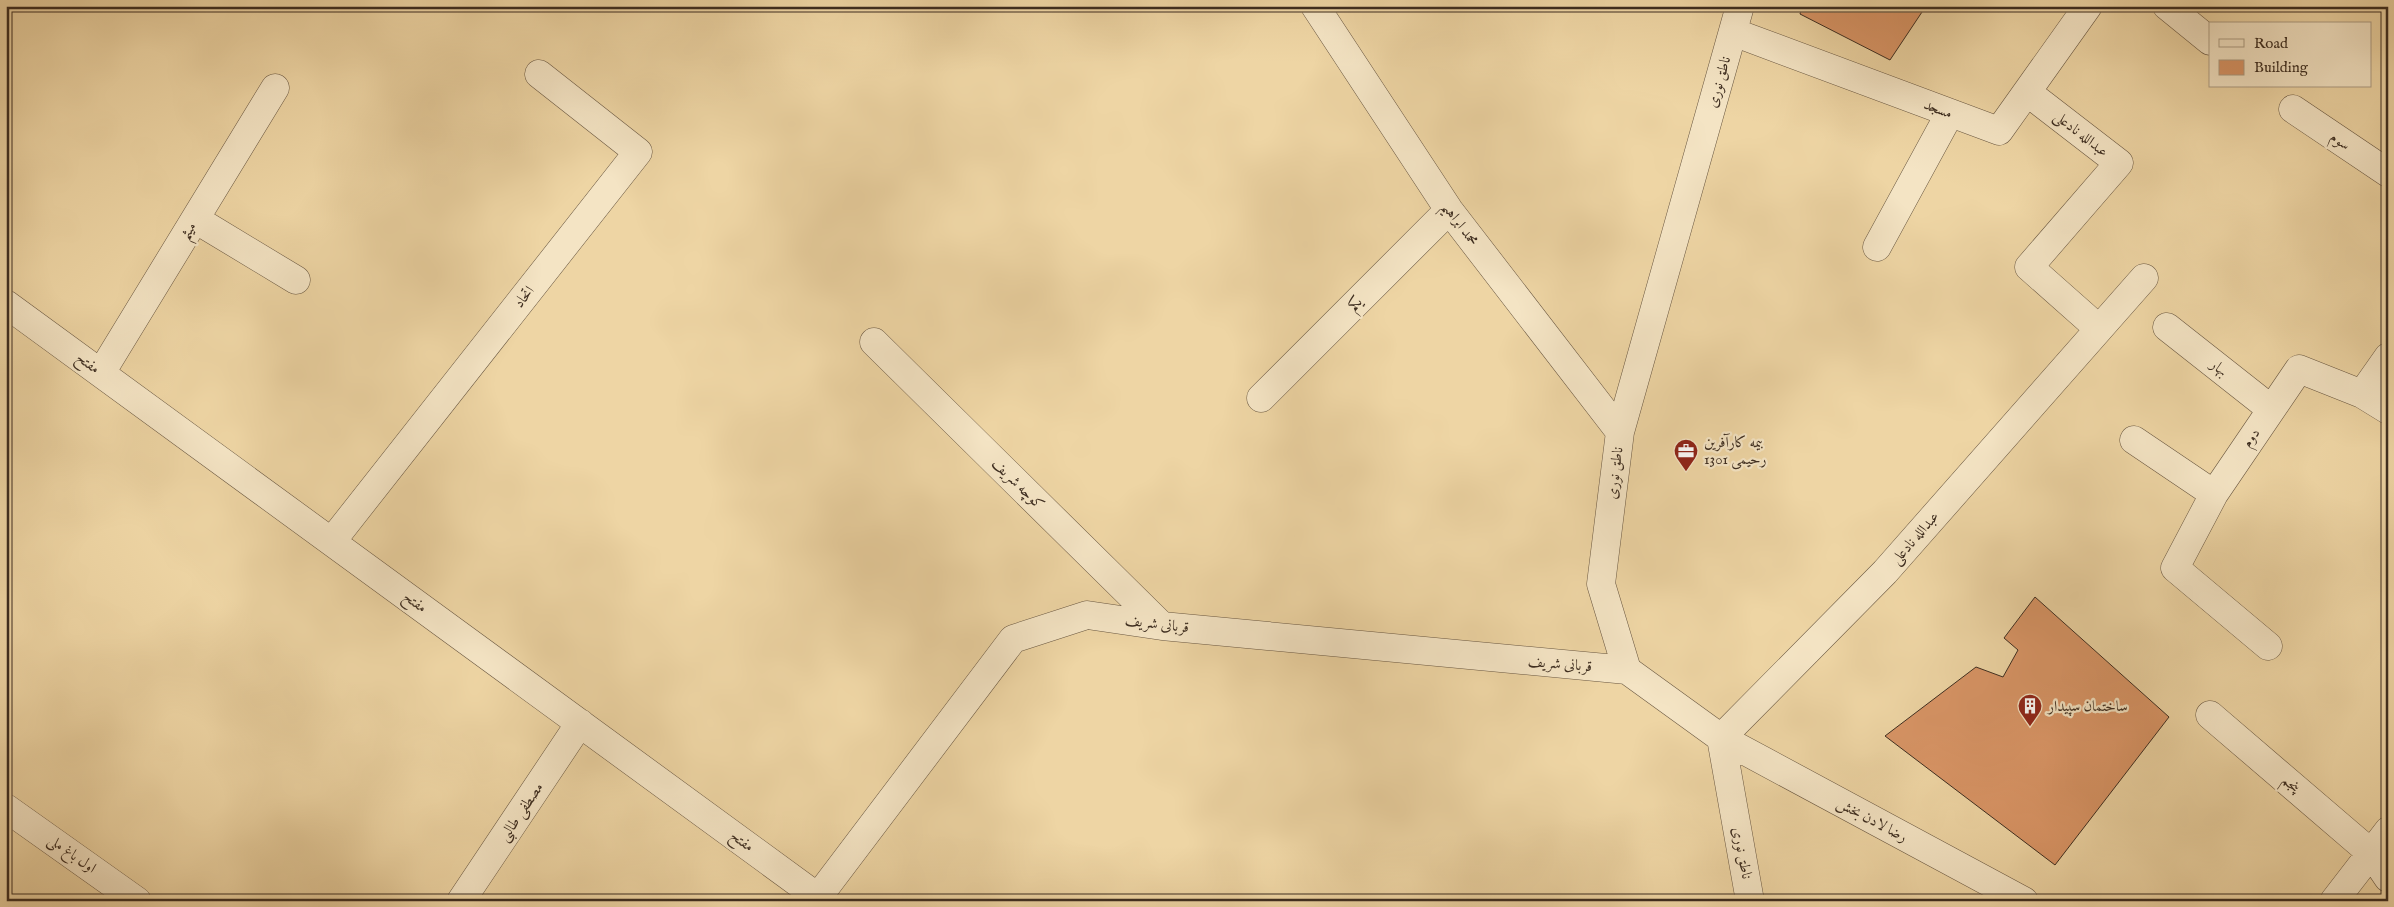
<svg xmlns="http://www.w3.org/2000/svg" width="2394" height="907" font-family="'IM FELL English',Amiri,serif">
<rect width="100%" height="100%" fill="#eed5a4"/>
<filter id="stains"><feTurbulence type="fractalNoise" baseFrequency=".004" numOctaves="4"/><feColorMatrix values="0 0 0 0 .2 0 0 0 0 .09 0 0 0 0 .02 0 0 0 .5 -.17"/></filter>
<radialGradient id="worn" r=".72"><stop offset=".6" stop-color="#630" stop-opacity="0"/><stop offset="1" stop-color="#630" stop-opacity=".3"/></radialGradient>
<!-- building -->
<path fill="#d99566" stroke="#3d2d20" d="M1802,6H1926L1890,60L1800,14Z
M2035,597L2169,717L2055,865L1885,736L1976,667L2003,677L2018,650L2004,638Z"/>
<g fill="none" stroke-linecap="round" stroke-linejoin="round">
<defs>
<path id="minor" d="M1315,6L1449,210L1620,432
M1740,6L1620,432L1601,584L1627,670L1721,738L1750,901
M2167,6L2210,41
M1733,32L1999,131L2088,6
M2027,92L2119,163L2029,267L2099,329
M2293,109L2388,173
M195,219L296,280
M1877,247L1950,113
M6,304L823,901
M2167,327L2271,409
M874,342L1162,626
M101,373L275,88
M2362,394L2388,357
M1261,398L1449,210
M2134,440L2214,494
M332,541L638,152L539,74
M2268,646L2175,568L2214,494L2299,369L2362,394L2388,410
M2210,715L2371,853L2388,878
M6,808L137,901
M818,897L1013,639L1087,615L1162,626L1627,670
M461,901L580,723
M2024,901L1721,738L1885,572L2144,278
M2334,901L2388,831"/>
</defs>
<!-- minor casing -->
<use href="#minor" stroke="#695741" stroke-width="29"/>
<!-- minor -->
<use href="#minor" stroke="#f4e4c4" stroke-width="28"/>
</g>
<!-- icons -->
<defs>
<symbol id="office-pin" viewBox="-11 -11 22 30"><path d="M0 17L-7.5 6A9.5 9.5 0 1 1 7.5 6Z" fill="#8f2418" stroke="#f4e4c4"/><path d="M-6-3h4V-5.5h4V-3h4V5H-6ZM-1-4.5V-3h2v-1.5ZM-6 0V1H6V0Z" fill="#fff"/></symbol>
<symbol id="building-pin" viewBox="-11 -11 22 30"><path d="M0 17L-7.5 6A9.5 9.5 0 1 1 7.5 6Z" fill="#8f2418" stroke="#f4e4c4"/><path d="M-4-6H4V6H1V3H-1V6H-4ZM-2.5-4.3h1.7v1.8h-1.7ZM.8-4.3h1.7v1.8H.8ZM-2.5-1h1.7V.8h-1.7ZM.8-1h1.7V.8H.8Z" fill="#fff"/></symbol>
</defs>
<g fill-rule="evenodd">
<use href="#office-pin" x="1672" y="437" width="28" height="38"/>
<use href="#building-pin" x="2016" y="692" width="28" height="38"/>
</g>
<g text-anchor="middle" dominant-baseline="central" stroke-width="4.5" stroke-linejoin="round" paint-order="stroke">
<!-- street labels -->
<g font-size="15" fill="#3d2d20" stroke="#f4e4c4">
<text transform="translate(1719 82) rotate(-74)">ناطق نوری</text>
<text transform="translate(1938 109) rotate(20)">مسجد</text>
<text transform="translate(2081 134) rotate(38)">عبدالله نادعلی</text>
<text transform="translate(2340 141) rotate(34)">سوم</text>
<text transform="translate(1460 224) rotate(53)">محمد ابراهیم</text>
<text transform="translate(188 231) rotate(-59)">میثم</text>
<text transform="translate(524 297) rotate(-52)">اتحاد</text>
<text transform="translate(1355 304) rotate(-45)">یکم</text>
<text transform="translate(88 363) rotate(36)">مفتح</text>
<text transform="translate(2219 368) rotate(39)">بهار</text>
<text transform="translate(2251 438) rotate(-56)">دوم</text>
<text transform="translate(1615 473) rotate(-83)">ناطق نوری</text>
<text transform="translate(1018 484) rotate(44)">کوچه شریف</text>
<text transform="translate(1915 538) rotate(-49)">عبدالله نادعلی</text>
<text transform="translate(415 602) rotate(36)">مفتح</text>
<text transform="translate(1157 624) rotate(7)">قربانی شریف</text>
<text transform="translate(1560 664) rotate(5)">قربانی شریف</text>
<text transform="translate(2291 784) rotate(41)">پنجم</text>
<text transform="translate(521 812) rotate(-56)">مصطفی طالبی</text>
<text transform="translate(1872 820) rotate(28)">رضا لادن بخش</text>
<text transform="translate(742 841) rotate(36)">مفتح</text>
<text transform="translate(1742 853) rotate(79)">ناطق نوری</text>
<text transform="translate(72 854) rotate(35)">اول باغ ملی</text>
</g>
<!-- poi labels -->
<g font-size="15" fill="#3d2d20" stroke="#f4e4c4" text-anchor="start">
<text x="1704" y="442">بیمه کارآفرین<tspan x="1704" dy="17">1301 رحیمی</tspan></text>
<text x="2048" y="706">ساختمان سپیدار</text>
</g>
</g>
<!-- margin -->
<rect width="2394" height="907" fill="none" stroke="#eed5a4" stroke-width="25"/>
<rect x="8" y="8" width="2379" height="892" fill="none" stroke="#3d2d20" stroke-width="2.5"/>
<rect x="12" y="12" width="2369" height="882" fill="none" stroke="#3d2d20"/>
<!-- legend -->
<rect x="2209" y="22" width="162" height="65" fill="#f4e4c4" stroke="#ab9b82"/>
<rect x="2219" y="39" width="25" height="8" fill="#f4e4c4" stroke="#ab9b82"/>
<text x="2254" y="48" font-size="15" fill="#3d2d20">Road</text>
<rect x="2219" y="60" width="25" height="15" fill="#d99566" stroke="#ab9b82"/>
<text x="2254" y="72" font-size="15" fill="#3d2d20">Building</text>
<rect width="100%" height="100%" filter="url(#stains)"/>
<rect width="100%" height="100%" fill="url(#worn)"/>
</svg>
